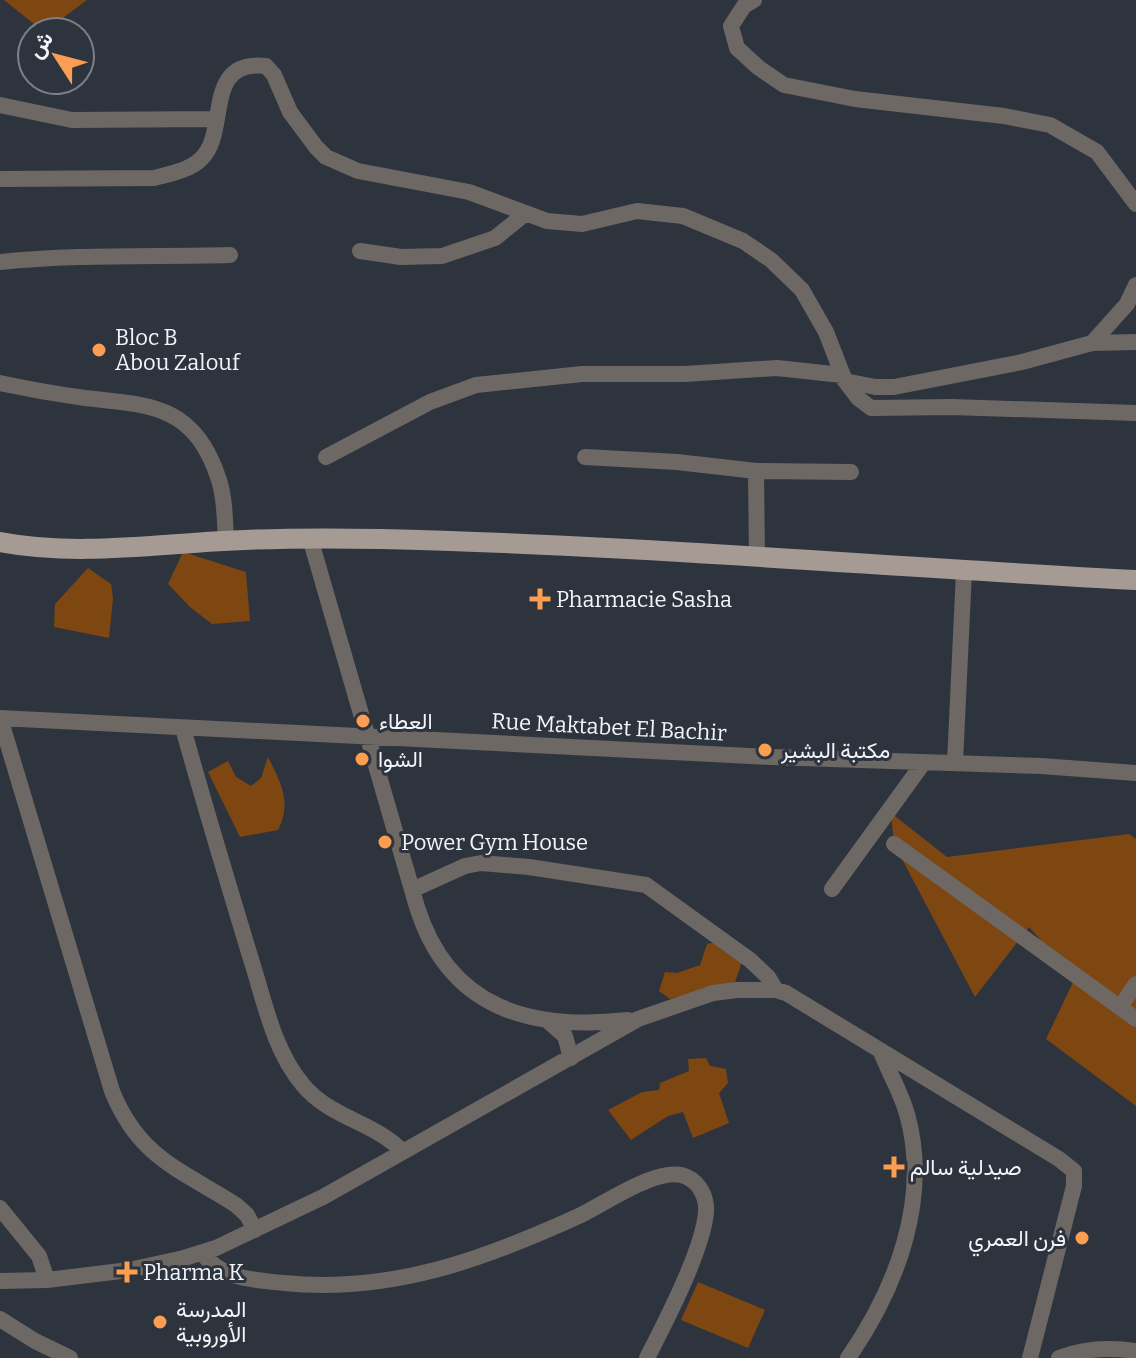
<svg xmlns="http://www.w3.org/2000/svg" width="1136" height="1358" font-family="Bitter,Vazirmatn,serif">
<rect width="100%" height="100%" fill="#2e343d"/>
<!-- green -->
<path fill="#7e4611" d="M4,0H87L44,32Z
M183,552L246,572L250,621L212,624L190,607L168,584Z
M88,568L111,584L113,598L109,638L54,627L55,604Z
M268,757C281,783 292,802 278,830L240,837L208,772L228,761L236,777L251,786L261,778Z
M891,813L947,857L1129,834L1136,839V1106L1046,1039L1075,978L1029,927L975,997L894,844Z
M716,942L742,962L735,982L670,999L659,991L665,972L677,973L700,965L707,944Z
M706,1058L710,1066L726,1069L728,1083L719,1093L729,1123L693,1138L683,1112L668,1116L631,1140L608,1110L642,1092L659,1090L660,1083L689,1071L688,1059Z
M698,1282L765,1310L748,1348L681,1320Z"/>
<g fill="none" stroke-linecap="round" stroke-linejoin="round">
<!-- minor -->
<path stroke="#6d6864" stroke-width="16" d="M754,0L744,6L731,26L737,48L759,68L784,85L855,99L1004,116L1050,125L1097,152L1136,204
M0,105L72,120L215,119
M0,179L154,178C170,174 190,170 201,159C230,132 202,59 266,66L274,75L290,112L316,147L326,157L358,171L469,192L547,221L582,224L637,211L683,216L743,241L771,260L802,290L826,332L845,381L858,398L871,408L952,407L1136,413
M360,251L401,257L442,256L495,238L526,213
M0,262C76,254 153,257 230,255
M1092,343L1127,304L1136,285
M845,381L875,387H894L1022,362L1092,343L1136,342
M0,383C28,389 56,394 85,398C151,405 195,405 219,480C225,499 225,521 226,541
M326,457L430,402L476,385L582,374H685L777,368L842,375
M585,457L677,462L756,471
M310,538L417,907C449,1009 531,1031 628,1020
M757,558L756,471L851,472
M183,728C204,804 227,880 250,956C264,999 273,1050 303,1085C330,1118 375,1122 403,1152
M955,763L964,571
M894,844L1136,1019
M832,889L924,762
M412,890L465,866L481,863L529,867L646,885L750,960L768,977L776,990
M1120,1007L1136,984
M549,1022L565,1036L571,1058
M0,1208L39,1256L47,1280
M255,1230L247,1215L236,1205C180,1169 139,1158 112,1091L0,718L771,757L1041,766L1136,773
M202,1253C221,1279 253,1280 284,1283C391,1294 485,1259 581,1215C606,1203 661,1164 687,1177C700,1183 707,1198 706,1212C703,1250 665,1323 647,1358
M0,1281L47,1280L129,1270L184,1258L216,1248L323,1197L638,1019L713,993L737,990H776L786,993L1059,1159L1074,1171V1186L1030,1358
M0,1319L35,1341L70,1358
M848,1358C896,1289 931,1199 907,1114C901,1092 889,1073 881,1052
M1059,1358C1084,1348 1109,1347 1136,1351"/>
<!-- major -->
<path stroke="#a59b94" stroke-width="20" d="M0,542C74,556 149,545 223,541C276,538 328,538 381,539C633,545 884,567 1136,580"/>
</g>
<!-- markers -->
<g fill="#fb9e51" stroke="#2e343d" stroke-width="3">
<circle cx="99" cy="350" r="8"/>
<path d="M536 587h8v8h8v8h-8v8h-8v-8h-8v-8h8z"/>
<circle cx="363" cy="721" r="8"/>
<circle cx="765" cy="750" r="8"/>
<circle cx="362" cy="759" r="8"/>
<circle cx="385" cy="842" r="8"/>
<path d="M890 1155h8v8h8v8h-8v8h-8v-8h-8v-8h8z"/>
<circle cx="1082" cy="1238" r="8"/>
<path d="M123 1260h8v8h8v8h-8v8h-8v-8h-8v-8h8z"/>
<circle cx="160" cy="1322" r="8"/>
</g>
<g text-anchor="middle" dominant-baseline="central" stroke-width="6" stroke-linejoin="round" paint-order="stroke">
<!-- poi labels -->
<g font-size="22" fill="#f1f5fb" stroke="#2e343d" text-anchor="start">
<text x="115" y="337">Bloc B<tspan x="115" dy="25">Abou Zalouf</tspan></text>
<text x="556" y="599">Pharmacie Sasha</text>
<text x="379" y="721">العطاء</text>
<text x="781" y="750">مكتبة البشير</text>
<text x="378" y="759">الشوا</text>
<text x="401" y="842">Power Gym House</text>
<text x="910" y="1167">صيدلية سالم</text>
<text x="1066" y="1238" text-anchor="end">فرن العمري</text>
<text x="143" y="1272">Pharma K</text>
<text x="176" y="1309">المدرسة<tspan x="176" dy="25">الأوروبية</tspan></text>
</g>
<!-- street labels -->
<g font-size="22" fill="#f1f5fb" stroke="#2e343d">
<text transform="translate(609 727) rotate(3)">Rue Maktabet El Bachir</text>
</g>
</g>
<!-- north arrow -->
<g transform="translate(56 56) rotate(306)"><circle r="38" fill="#2e343d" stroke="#7c8189" stroke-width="2"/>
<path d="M0-6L14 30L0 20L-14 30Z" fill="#fb9e51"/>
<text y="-12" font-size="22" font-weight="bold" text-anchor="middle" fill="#f1f5fb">ش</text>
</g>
</svg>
